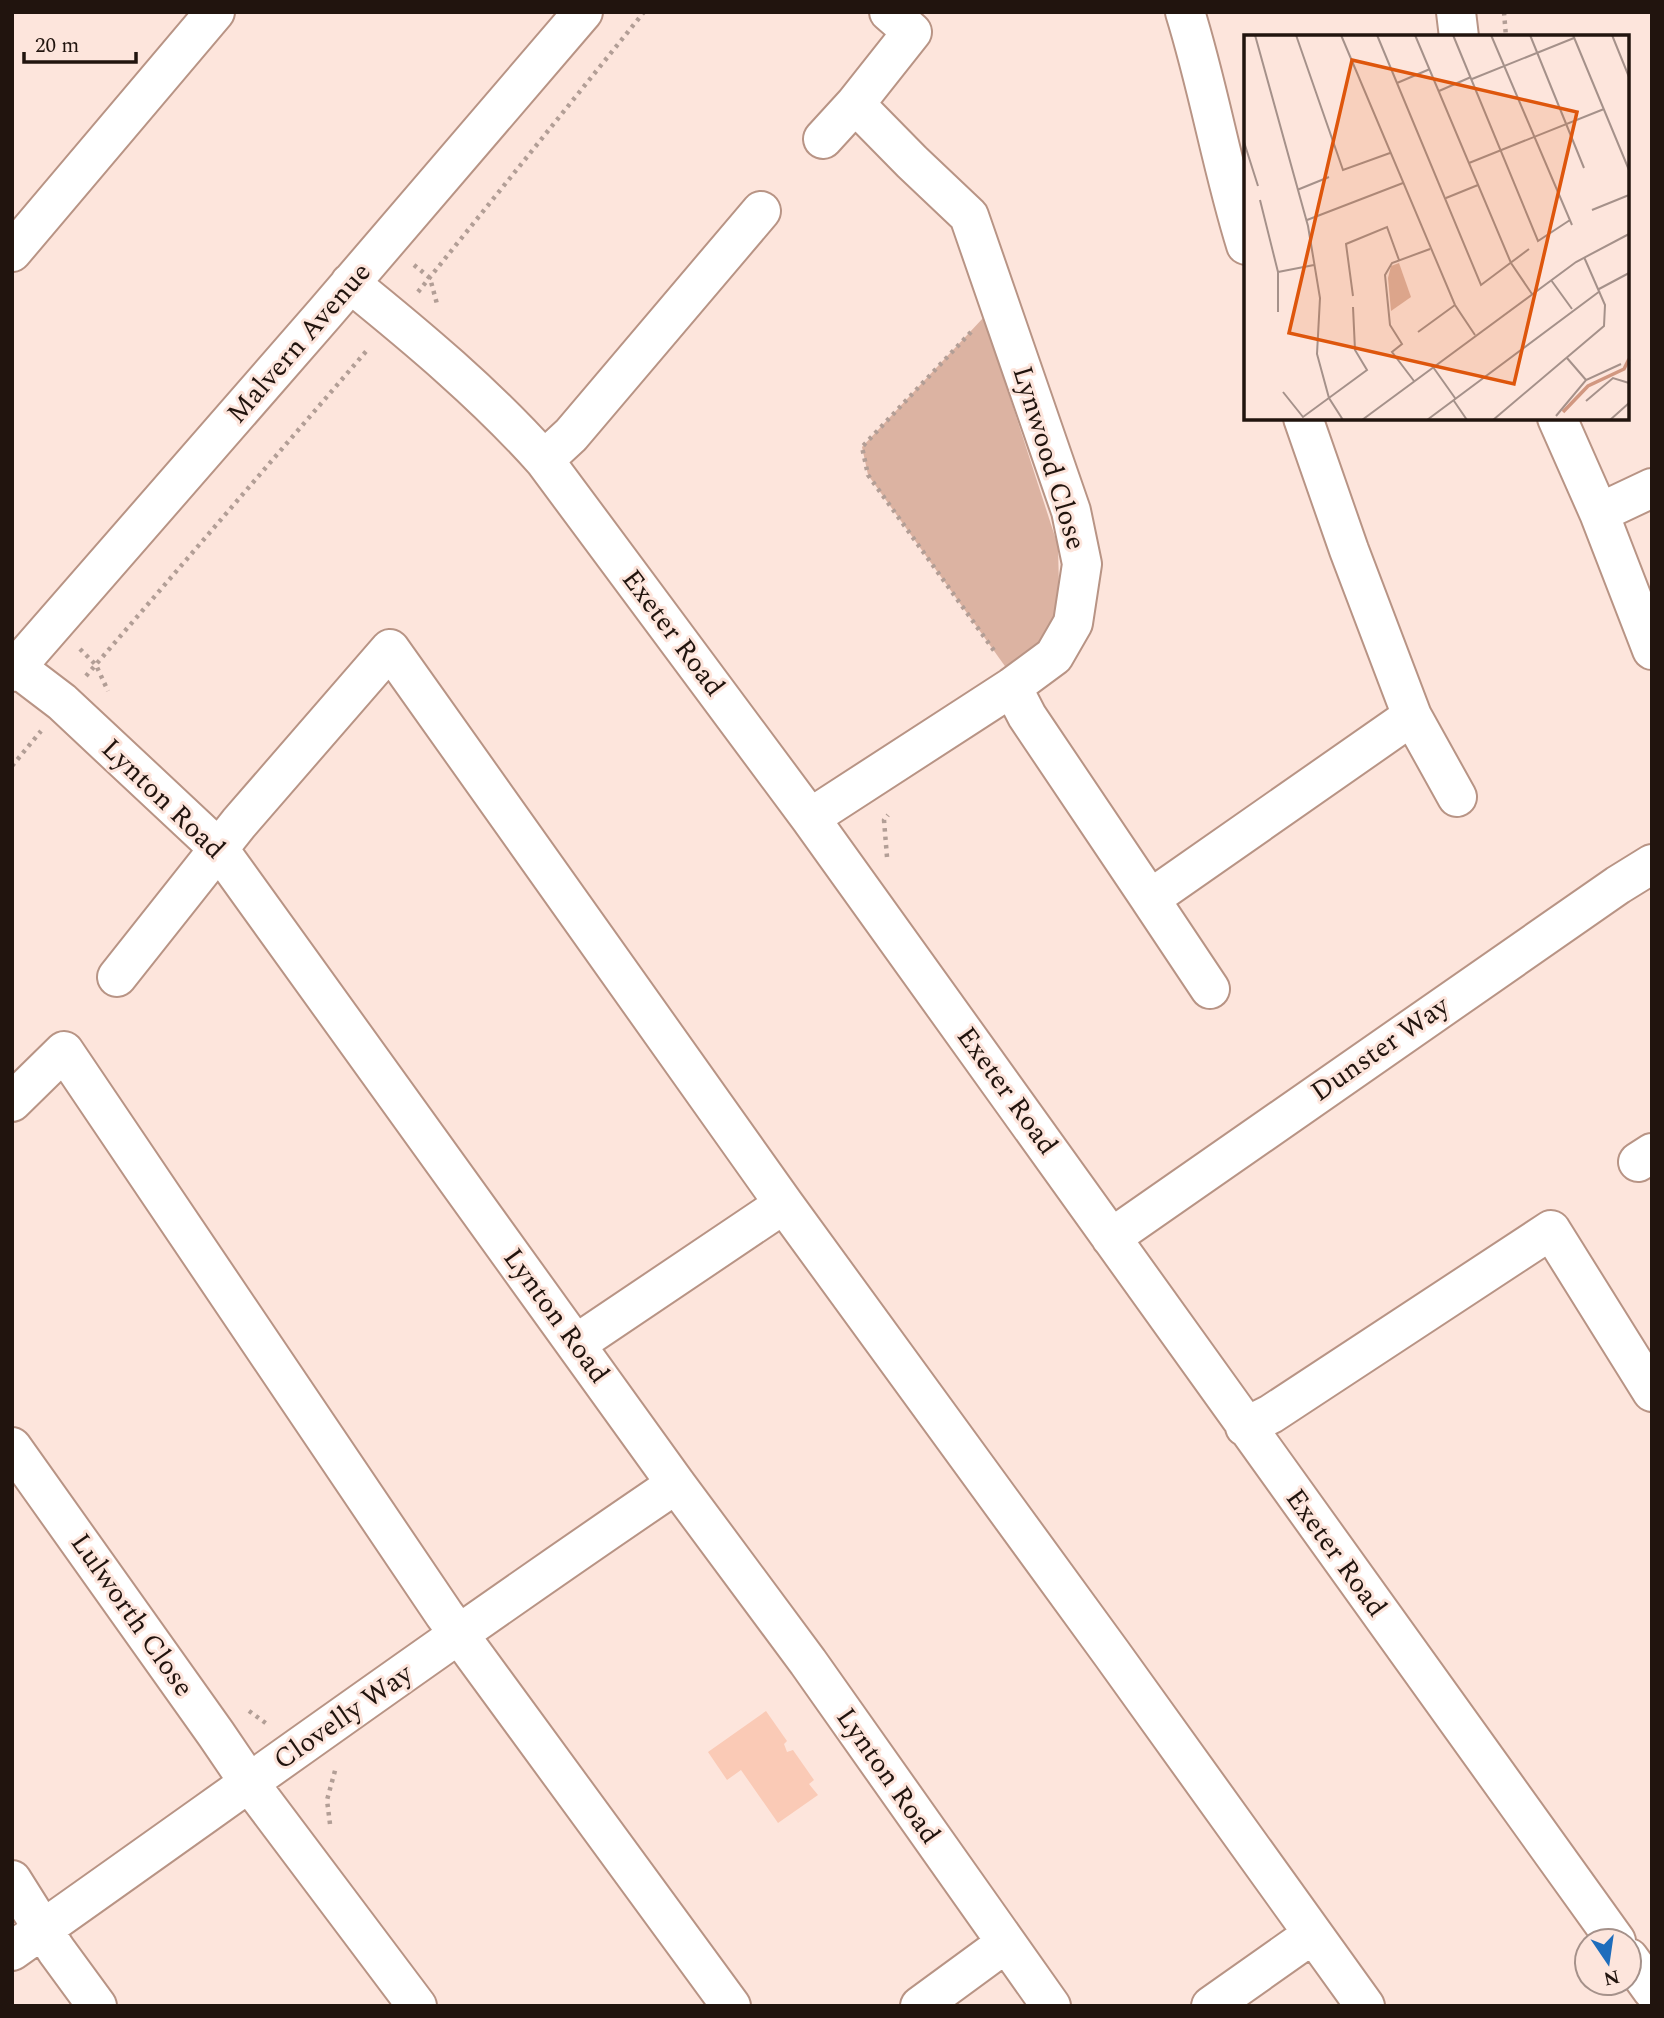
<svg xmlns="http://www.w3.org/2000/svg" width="1664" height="2018" font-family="Spectral,serif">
<rect width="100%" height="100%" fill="#fde5dc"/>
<!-- green -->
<path fill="#dcb3a2" d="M984,317L1058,546L1059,587L1053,632L1007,669L868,475L862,447Z"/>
<!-- building -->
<path fill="#facab6" d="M766,1711L787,1741L784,1744L787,1752L793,1750L814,1780L809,1784L818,1795L778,1823L741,1770L727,1780L708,1752Z"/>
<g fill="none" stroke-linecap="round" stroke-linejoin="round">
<defs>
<path id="minor" d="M1185,12C1209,89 1222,168 1246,245
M1456,12L1459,37
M823,139L855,104
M12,252L215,12
M350,283C418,338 486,395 544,460L810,818L1616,1941
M1557,418L1599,513L1652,650
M544,460L571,435L761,211
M1599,513L1652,488
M16,667L62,702L218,848L676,1484L808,1662L1051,2006
M12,672L325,313L583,12
M1012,687L1027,716L1150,899L1412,716L1349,550L1303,418
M1412,716L1457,797
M810,818L1012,687L1054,656L1073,623L1082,564L1071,511L969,216L912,162L855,104L912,32L889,12
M1150,899L1210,989
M117,977L239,823L390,649L784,1204L1112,1654L1365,2006
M12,1102L64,1051L444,1614L731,2006
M1638,1162L1652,1153
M1111,1238L1618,885L1652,864
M576,1344L784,1204
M1245,1427L1271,1414L1551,1230L1652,1392
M12,1447L216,1734L250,1784L417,2006
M12,1880L56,1950L97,2006
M12,1951C233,1795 452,1636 676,1484
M1629,1958L1652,1990
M920,2006L1006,1943
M1211,2006L1313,1934"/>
</defs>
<!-- minor casing -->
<use href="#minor" stroke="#b89485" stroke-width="42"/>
<!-- path -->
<path stroke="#b29e96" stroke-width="4.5" stroke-dasharray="3.5 5" stroke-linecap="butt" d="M1504,12L1506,37
M414,265L430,278L437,304
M418,292L644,12
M971,332L862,447L868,475L995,652
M80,649L96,665L108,691
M86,676L369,348
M12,766L41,731
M887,857L884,820L888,815
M249,1711L267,1724
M330,1824L327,1800L336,1767"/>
<!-- minor -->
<use href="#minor" stroke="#fff" stroke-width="38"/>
</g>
<g text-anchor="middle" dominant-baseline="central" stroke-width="6" stroke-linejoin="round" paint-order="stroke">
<!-- street labels -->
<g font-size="28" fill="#21140e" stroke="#fde5dc">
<text transform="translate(299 343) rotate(-49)">Malvern Avenue</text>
<text transform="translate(1049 458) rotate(73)">Lynwood Close</text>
<text transform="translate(673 633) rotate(53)">Exeter Road</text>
<text transform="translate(163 799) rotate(44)">Lynton Road</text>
<text transform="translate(1380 1049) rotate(-35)">Dunster Way</text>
<text transform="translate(1007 1091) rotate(54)">Exeter Road</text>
<text transform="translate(556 1316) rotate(54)">Lynton Road</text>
<text transform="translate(1336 1553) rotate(54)">Exeter Road</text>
<text transform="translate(132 1615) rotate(55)">Lulworth Close</text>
<text transform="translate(343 1717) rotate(-35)">Clovelly Way</text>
<text transform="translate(888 1776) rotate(55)">Lynton Road</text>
</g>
</g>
<!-- overview -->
<g transform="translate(1244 35)">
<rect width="385" height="385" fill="#fde5dc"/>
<path d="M155,228L167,262L147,276L144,243L147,231Z" fill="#dcb3a2"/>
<path fill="none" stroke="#d19780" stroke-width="3.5" d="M319,377L344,351L380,334L385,324"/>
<path fill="none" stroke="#a5918a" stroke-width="2" d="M11,0L64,191L76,263L73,319L85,363L99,385M52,0L99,135L146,118M97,0L211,270L231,300M133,0L237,250L285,214M171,0L267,228L288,259M209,0L294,206L326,185M247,0L328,190M286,0L340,133M329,0L385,135M368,0L385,42M228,44L330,3M153,48L186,34M195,56L227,42M0,107L14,151M225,128L360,74M53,155L85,142M202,163L234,150M16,165L34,237V277M348,175L385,160M63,185L159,148M34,237L70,230M307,245L328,274M355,254L385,238M109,261L102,209L143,192L155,225M174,297L211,270M323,323L342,345M189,332L211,363M170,346L148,317L158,309L146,290L141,240L148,228L186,214M39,357L59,382L123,335L111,315L109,272M210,366L223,385M342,366L369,343L385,348M312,381L342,345L377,329M118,385L332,227L385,199M183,385L356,256M249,385L360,291L361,270L340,222M366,385L385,368"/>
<path fill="#de560c" fill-opacity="0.15" stroke="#de560c" stroke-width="3.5" d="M108,25L333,77L270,349L45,298Z"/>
<rect width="385" height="385" fill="none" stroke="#21140e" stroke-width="3.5"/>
</g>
<!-- border -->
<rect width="1664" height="2018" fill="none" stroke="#21140e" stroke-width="28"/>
<!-- north arrow -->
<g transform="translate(1608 1962) rotate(167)"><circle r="33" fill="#fde5dc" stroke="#a5918a" stroke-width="2"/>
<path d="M0-5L12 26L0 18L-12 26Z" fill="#1e6dbc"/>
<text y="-10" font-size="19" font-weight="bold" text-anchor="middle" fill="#21140e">N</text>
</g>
<!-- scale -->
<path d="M24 52v10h112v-10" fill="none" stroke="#21140e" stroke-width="3.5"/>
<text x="35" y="52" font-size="21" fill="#21140e" stroke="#fde5dc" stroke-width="5" paint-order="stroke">20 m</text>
</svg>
